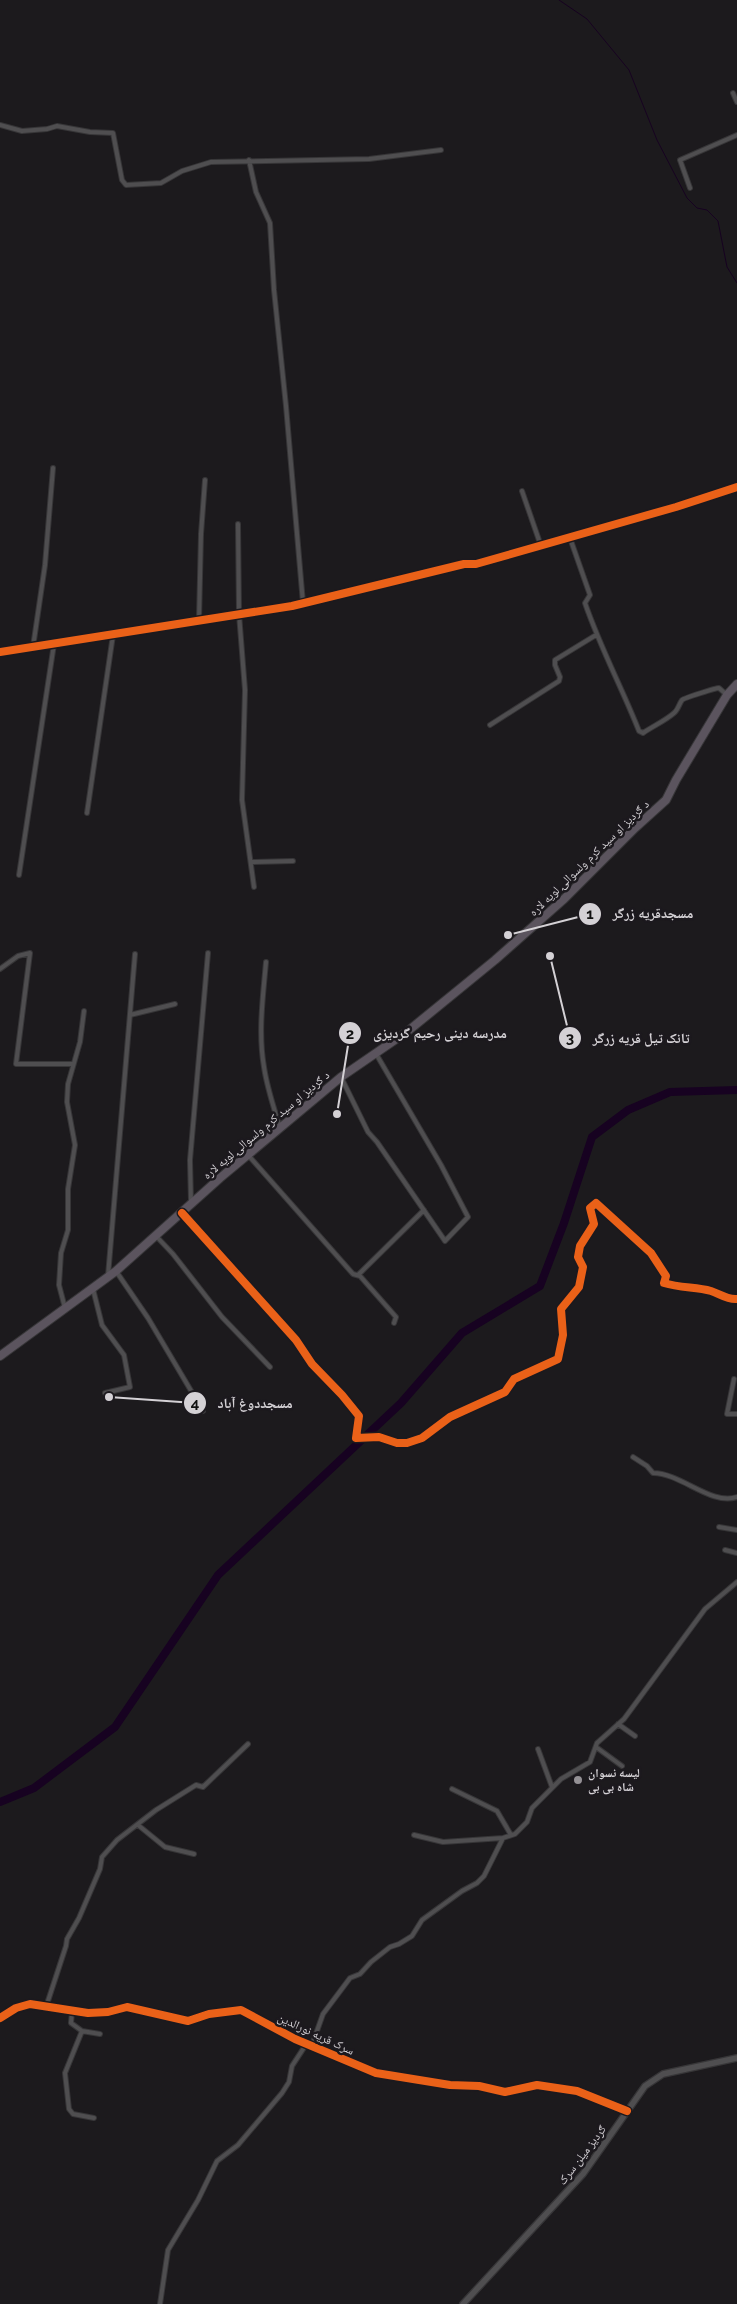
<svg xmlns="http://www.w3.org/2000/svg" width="737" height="2304" font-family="Raleway,'Noto Naskh Arabic',sans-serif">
<rect width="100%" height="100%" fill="#1c1a1d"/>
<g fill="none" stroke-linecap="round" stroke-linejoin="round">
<!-- stream -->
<path stroke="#170221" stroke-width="1" d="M559,0L587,19L629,70L657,140L687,198L697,208L707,210L718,221L727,267L737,283"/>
<!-- river -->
<path stroke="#170221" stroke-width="8" d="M0,1802L34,1788L115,1727L218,1575L401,1403L462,1333L540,1286L564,1223L592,1137L628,1110L670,1092L737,1090"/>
<defs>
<path id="street" d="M733,93L737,102
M0,125L22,131L47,129L57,126L90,132L113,133L122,180L126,185L161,183L182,171L211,162L369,159L441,150
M249,160L256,192L270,223L274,290L286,406L303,603
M690,188L680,160L737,135
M522,491L541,546
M238,524L239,614L245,690L242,800L254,887
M570,538L590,595L585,603C600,647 622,688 639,731L643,733C653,726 665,721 674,713C678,710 679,704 682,700C684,698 716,688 719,688L727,695
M199,620L201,534L205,480
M33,647L45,565L53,468
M0,652L292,606L464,564H476L676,507L737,487
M490,725L559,681L560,677L555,665V660L596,635
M87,813L113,635
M252,862L293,861
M19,875L54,644
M266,962C263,996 258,1033 264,1067C267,1088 274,1108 280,1128
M0,969L18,956L30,953L16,1064H72
M130,1015L175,1004
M341,1077L368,1132L377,1142L445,1241L468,1217L441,1165L375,1052
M248,1155L353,1274L360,1276L396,1317L394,1323
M191,1202L190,1160L208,953
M182,1213L296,1340L312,1364L342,1395L359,1416L356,1438L379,1437L397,1443H407L422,1438L450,1417L505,1392L514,1379L558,1359L563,1335L561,1309L579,1287L583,1267L578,1257L580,1246L594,1224L590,1208L596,1203L651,1253L666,1276L664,1283C680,1288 696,1287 711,1291C720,1294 727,1300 737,1299
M156,1236L173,1254L222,1317L270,1367
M116,1271L148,1318L203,1411
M358,1275L424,1210
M108,1276L135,954
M93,1289L102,1325L124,1355L130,1387L105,1393
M65,1308L59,1285L61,1253L68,1230V1189L75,1145L67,1102L68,1084L80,1042L84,1011
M734,1379L727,1414H737
M633,1457L647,1466L653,1473C681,1473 711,1506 737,1497
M719,1527L737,1530
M725,1550L737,1553
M618,1724L635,1736
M596,1747L622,1766
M538,1749L552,1787
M452,1789L497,1811L511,1835
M138,1825L165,1847L194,1854
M414,1835L443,1842L503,1838
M46,2007L66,1946L67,1939L79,1918L100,1869L102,1857L117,1840L156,1810L196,1785L203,1787L248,1744
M72,2012L71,2023L82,2031L100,2034
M0,2018L16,2008L30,2004L88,2013L108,2012L127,2007L188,2021L209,2014L241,2010L295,2039L376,2073L450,2085L479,2086L505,2092L537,2085L577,2091L627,2111
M82,2031L65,2073L69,2109L73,2114L94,2118
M312,2045L323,2014L350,1978L360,1974L371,1962L390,1947L399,1944L412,1936L422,1920L462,1891L477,1883L484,1876L503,1838L515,1834L527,1822L532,1808L561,1779L590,1762L597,1743L624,1719L705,1609L737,1582
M160,2304L168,2250L198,2200L217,2161L238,2145L282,2093L289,2082L292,2066L307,2043"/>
<path id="secondary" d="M463,2304L583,2174L645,2086L663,2074L737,2058"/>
<path id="highway" d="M0,1356L116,1271L220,1178L341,1077L408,1031L495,960L564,899L635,828L666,800L676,780L727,695L737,684"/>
</defs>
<!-- street casing -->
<use href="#street" stroke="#373638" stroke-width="6"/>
<!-- secondary casing -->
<use href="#secondary" stroke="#373638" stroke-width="8"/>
<!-- highway casing -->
<use href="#highway" stroke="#373638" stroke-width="10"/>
<!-- street -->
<use href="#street" stroke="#4f4e50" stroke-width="4"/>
<!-- secondary -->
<use href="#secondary" stroke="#4f4e50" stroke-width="5.5"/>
<!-- highway -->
<use href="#highway" stroke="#5b545e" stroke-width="8"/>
<defs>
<path id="cycleway" d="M0,652L292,606L464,564H476L676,507L737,487
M182,1213L296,1340L312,1364L342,1395L359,1416L356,1438L379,1437L397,1443H407L422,1438L450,1417L505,1392L514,1379L558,1359L563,1335L561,1309L579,1287L583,1267L578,1257L580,1246L594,1224L590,1208L596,1203L651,1253L666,1276L664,1283C680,1288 696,1287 711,1291C720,1294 727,1300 737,1299
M0,2018L16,2008L30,2004L88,2013L108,2012L127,2007L188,2021L209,2014L241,2010L295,2039L376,2073L450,2085L479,2086L505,2092L537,2085L577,2091L627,2111"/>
</defs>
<!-- cycleway casing -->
<use href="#cycleway" stroke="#1c191e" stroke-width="11"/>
<!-- cycleway -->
<use href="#cycleway" stroke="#ea6118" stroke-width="8"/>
</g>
<!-- markers -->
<circle fill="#949195" stroke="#1c191e" stroke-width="2" cx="578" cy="1780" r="5"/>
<g text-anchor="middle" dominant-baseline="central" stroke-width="5" stroke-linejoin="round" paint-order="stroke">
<!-- street labels -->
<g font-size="12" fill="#d4d1d5" stroke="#1c191e">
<text transform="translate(589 858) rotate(-44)">د ګردیز او سید کرم ولسوالۍ لویه لاره</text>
<text transform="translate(266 1125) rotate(-40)">د ګردیز او سید کرم ولسوالۍ لویه لاره</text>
<text transform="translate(316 2034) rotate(25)">سرک قریه نورالدین</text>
<text transform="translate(582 2155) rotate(-53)">ګردیز میلن سرک</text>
</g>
<!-- poi labels -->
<g font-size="12" font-weight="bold" fill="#d4d1d5" stroke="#1c191e" text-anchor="start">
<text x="588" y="1773">لیسه نسوان<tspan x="588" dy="14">شاه بی بی</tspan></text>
</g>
</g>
<!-- callouts -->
<path fill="none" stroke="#d4d1d5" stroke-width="2" d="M508 935L590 914M337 1114L350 1033M550 956L570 1038M109 1397L195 1403"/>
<g fill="#d4d1d5" stroke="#1c191e" stroke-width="2">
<circle cx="508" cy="935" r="5"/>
<circle cx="337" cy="1114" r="5"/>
<circle cx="550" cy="956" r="5"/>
<circle cx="109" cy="1397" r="5"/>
<circle cx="590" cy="914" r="12"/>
<circle cx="350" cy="1033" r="12"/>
<circle cx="570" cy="1038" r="12"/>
<circle cx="195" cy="1403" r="12"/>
</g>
<g font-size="15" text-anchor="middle" font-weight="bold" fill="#111">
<text x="590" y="919">1</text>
<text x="350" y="1039">2</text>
<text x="570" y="1043">3</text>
<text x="195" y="1408">4</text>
</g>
<g font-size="14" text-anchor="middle" font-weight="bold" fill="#d4d1d5" stroke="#1c191e" stroke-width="5" stroke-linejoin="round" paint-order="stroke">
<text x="653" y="918">مسجدقریه زرگر</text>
<text x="440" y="1038">مدرسه دینی رحیم گردیزی</text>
<text x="641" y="1043">تانک تیل قریه زرگر</text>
<text x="255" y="1408">مسجددوغ آباد</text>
</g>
</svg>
